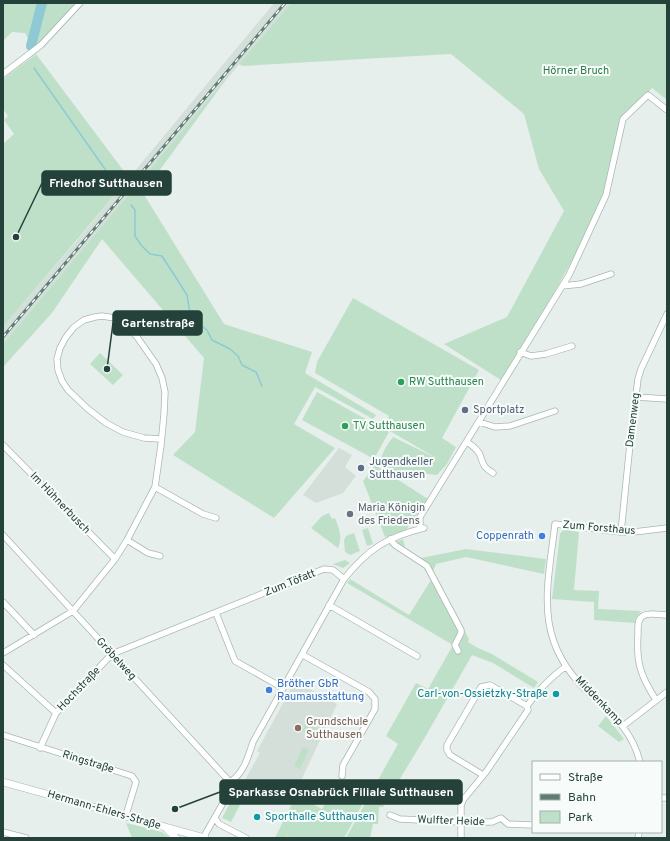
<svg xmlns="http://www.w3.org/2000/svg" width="670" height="841" font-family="Overpass,sans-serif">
<rect width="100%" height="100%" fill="#e6efeb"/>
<!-- built -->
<path fill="#d4dfda" d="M274,3H291L3,344V327L85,231Z
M339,448L352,455L345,467L356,476L343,493L316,503L303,495Z
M295,681L337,704L291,802L270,792L266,800L241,787L260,753L257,751Z"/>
<!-- green -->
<path fill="#bfe0c8" d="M3,3H80L36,54L129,178L3,327V144L14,134L4,120L8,116L3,109V79L36,54L25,33L12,32L3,41Z
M291,3H667V100L652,88L619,125L607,198L504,382L444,344L507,317L564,211L539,169L524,114L451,54L243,66L239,64Z
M230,74L143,193L224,324L312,352L305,373L376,415L373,419L315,387L294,424L335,448L274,518L173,455L195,432L204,358L102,239L52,313L3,367V344Z
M353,298L479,370L442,438L456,447L447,464L437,475L406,472L396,474L382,465C379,455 387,445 393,437L438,459L383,427L389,416L315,373L317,362Z
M100,353L123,375L113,385L90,364Z
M317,392L389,432L374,459L302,420Z
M375,465L428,499L406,530L385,537L363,481Z
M329,513L332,519L335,518C339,528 343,537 338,548L311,528L322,516Z
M368,528L373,544L367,546L362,530Z
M566,530L579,532L574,590L599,591L598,609L641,611L635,619V623L594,620V602L552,599L560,534L562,531Z
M354,533L360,551L350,555L345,552L344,540L346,536Z
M403,539L405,548L421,558L466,549L546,559L544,574L466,557L436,564L433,571L469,639L468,642L476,647L492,654L538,682L534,688L493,663L472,655L424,739L383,807H379L378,824H373L370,838H346L398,744L386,736L416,683L428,689L453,645L347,583L350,579L409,615L431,580L423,567L389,545Z
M345,560L350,563L343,568L333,564Z
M606,716L624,739L619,742L598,726Z
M306,722L317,728L312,737L302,731Z
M303,747L309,750L300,769L294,766Z
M334,788L362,805L344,838H290L285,833L289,838H275L296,795L322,809Z
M231,801L240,805L231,822L222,818Z
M126,823L162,832L170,838H132Z"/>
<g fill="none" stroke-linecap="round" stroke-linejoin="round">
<!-- stream -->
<path stroke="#8ec9d4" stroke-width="1.5" d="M34,68L107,172L116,191
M131,205L135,210V236L141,245L150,254L162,256L187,295L189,308L194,320L207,330L212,340L230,349L238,356L242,365L256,372L262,386"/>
<!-- river -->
<path stroke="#8ec9d4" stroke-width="10" d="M31,46L42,3"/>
<defs>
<path id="minor" d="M3,74L41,45L80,3
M562,286L581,284L611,274
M520,352L531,356L546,354L572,346
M636,397L667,399
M479,422L495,427L510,426L555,411
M467,442C471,445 476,448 479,453C484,463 481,466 493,473
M3,445L115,559
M155,487L203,514L216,518
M420,529V517L569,275L606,195L623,119L648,95L667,110
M621,532L630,444L638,379L641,369L667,314
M3,535L230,782L231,789L203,838
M390,539L395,545L427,566L461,630V633L455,645L458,651
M127,540L148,553L160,556
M3,602L34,635
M329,605L417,656
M216,613L235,661L283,688
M3,653L73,611L115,559L127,540L155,487L161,445L164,414L165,392L162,378L156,364L137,337L125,324L115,318L102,316L95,317L84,320L74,327L66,337L60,348L57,359L58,370L62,381L68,390L88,409L106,423L123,432L144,438L161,439
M303,655L369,692L375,699V709L343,765L342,776
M3,665L56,713
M656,700C640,675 636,662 638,633C638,627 637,619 643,616C649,612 660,615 667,615
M623,726L667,692
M3,735L132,776L136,782L126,815
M40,748L56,713L112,654L324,569L333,570L344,579
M640,762C632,730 612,714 588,692C533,640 547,591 555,524L621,532H634L667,528
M483,775L450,755L447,750V745L481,687L490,685L527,706
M230,782C244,773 248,757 253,742L344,579C368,549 387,537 424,528
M661,798H667
M390,815L400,819L460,822H492L501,818L508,824L533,825
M215,818L219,824L246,838
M3,832L26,838
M461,838V806L463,800L486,772L528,710L527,706C538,690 550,678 566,666
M638,838L639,832"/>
<path id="tertiary" d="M3,782L205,838
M167,829L176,838"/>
</defs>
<!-- minor casing -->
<use href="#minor" stroke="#a8b8b2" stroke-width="7"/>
<!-- tertiary casing -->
<use href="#tertiary" stroke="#a8b8b2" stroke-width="8"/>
<!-- minor -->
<use href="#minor" stroke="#fff" stroke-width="5.5"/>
<!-- tertiary -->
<use href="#tertiary" stroke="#fff" stroke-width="7"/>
<defs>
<path id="rail" d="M3,337L285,3"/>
</defs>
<!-- rail casing -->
<use href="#rail" stroke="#5f7d75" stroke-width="3"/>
<!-- rail -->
<use href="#rail" stroke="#f7fbf9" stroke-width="1.5" stroke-dasharray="4.5" stroke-linecap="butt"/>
</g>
<!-- markers -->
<g fill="#2e9e5b" stroke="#f7fbf9" stroke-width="1.5">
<circle cx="401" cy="382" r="4"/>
<circle cx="345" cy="426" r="4"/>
</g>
<g fill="#5c6f8a" stroke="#f7fbf9" stroke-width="1.5">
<circle cx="465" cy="410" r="4"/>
<circle cx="361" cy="468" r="4"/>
</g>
<circle fill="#6b7280" stroke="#f7fbf9" stroke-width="1.5" cx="350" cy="514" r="4"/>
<g fill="#3f7fe0" stroke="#f7fbf9" stroke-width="1.5">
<circle cx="542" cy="536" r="4"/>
<circle cx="269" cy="690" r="4"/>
</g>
<g fill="#0f9aa8" stroke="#f7fbf9" stroke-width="1.5">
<circle cx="556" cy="694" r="4"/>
<circle cx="257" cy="817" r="4"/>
</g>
<circle fill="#8d6e63" stroke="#f7fbf9" stroke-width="1.5" cx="298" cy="728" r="4"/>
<g text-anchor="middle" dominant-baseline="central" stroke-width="4" stroke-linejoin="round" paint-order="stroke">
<!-- park labels -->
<g font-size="11" fill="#2d7a4b" stroke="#f7fbf9">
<text x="576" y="71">Hörner Bruch</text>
</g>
<!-- leisure labels -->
<g font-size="11" fill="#27864d" stroke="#f7fbf9" text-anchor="start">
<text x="409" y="382">RW Sutthausen</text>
<text x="353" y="426">TV Sutthausen</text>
</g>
<!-- service labels -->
<g font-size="11" fill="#4e5e75" stroke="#f7fbf9" text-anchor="start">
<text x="473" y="410">Sportplatz</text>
<text x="369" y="462">Jugendkeller<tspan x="369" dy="13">Sutthausen</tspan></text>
</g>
<!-- street labels -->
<g font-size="11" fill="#24423a" stroke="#f7fbf9">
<text transform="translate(633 420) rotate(-83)">Damenweg</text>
<text transform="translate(60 503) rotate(46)">Im Hühnerbusch</text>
<text transform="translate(599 528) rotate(5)">Zum Forsthaus</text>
<text transform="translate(290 583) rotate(-22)">Zum Töfatt</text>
<text transform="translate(116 659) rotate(47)">Gröbelweg</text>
<text transform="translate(79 689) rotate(-46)">Hochstraße</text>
<text transform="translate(599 701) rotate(46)">Middenkamp</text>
<text transform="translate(88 762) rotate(17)">Ringstraße</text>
<text transform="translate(104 810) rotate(16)">Hermann-Ehlers-Straße</text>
<text transform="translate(451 821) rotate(2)">Wulfter Heide</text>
</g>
<!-- worship labels -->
<g font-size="11" fill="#5b616d" stroke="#f7fbf9" text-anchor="start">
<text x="358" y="508">Maria Königin<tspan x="358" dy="13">des Friedens</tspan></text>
</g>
<!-- shop labels -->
<g font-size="11" fill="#366cbe" stroke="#f7fbf9" text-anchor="end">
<text x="534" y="536">Coppenrath</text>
<text x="277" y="684" text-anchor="start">Bröther GbR<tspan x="277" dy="13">Raumausstattung</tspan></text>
</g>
<!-- culture labels -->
<g font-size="11" fill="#0d838f" stroke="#f7fbf9" text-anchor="end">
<text x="548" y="694">Carl-von-Ossietzky-Straße</text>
<text x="265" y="817" text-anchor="start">Sporthalle Sutthausen</text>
</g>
<!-- education labels -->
<g font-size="11" fill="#785e54" stroke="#f7fbf9" text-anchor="start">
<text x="306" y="722">Grundschule<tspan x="306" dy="13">Sutthausen</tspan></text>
</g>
</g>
<!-- callouts -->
<path fill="none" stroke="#24423a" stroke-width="1.5" d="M16 237L42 183M107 369L113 323M175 809L220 792"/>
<g fill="#24423a" stroke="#f7fbf9" stroke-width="1.5">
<circle cx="16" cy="237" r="4"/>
<circle cx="107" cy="369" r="4"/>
<circle cx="175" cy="809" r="4"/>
</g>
<g fill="#24423a" stroke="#24423a" stroke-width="1.5">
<rect x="42" y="171" width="129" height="24" rx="4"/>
<rect x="113" y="311" width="89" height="24" rx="4"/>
<rect x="220" y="780" width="242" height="24" rx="4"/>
</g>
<g font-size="12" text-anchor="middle" font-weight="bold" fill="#fff">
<text x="106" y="187">Friedhof Sutthausen</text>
<text x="158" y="327">Gartenstraße</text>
<text x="341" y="796">Sparkasse Osnabrück Filiale Sutthausen</text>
</g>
<!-- border -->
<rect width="670" height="841" fill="none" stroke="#24423a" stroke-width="8"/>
<!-- legend -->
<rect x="532" y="761" width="130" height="72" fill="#f7fbf9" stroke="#a3b1ad"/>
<rect x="540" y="774" width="20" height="6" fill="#ffffff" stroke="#a3b1ad"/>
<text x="568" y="781" font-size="12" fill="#24423a">Straße</text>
<rect x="540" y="794" width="20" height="6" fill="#5f7d75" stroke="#a3b1ad"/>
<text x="568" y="801" font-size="12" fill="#24423a">Bahn</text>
<rect x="540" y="811" width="20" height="12" fill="#bfe0c8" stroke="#a3b1ad"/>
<text x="568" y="821" font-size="12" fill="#24423a">Park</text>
</svg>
